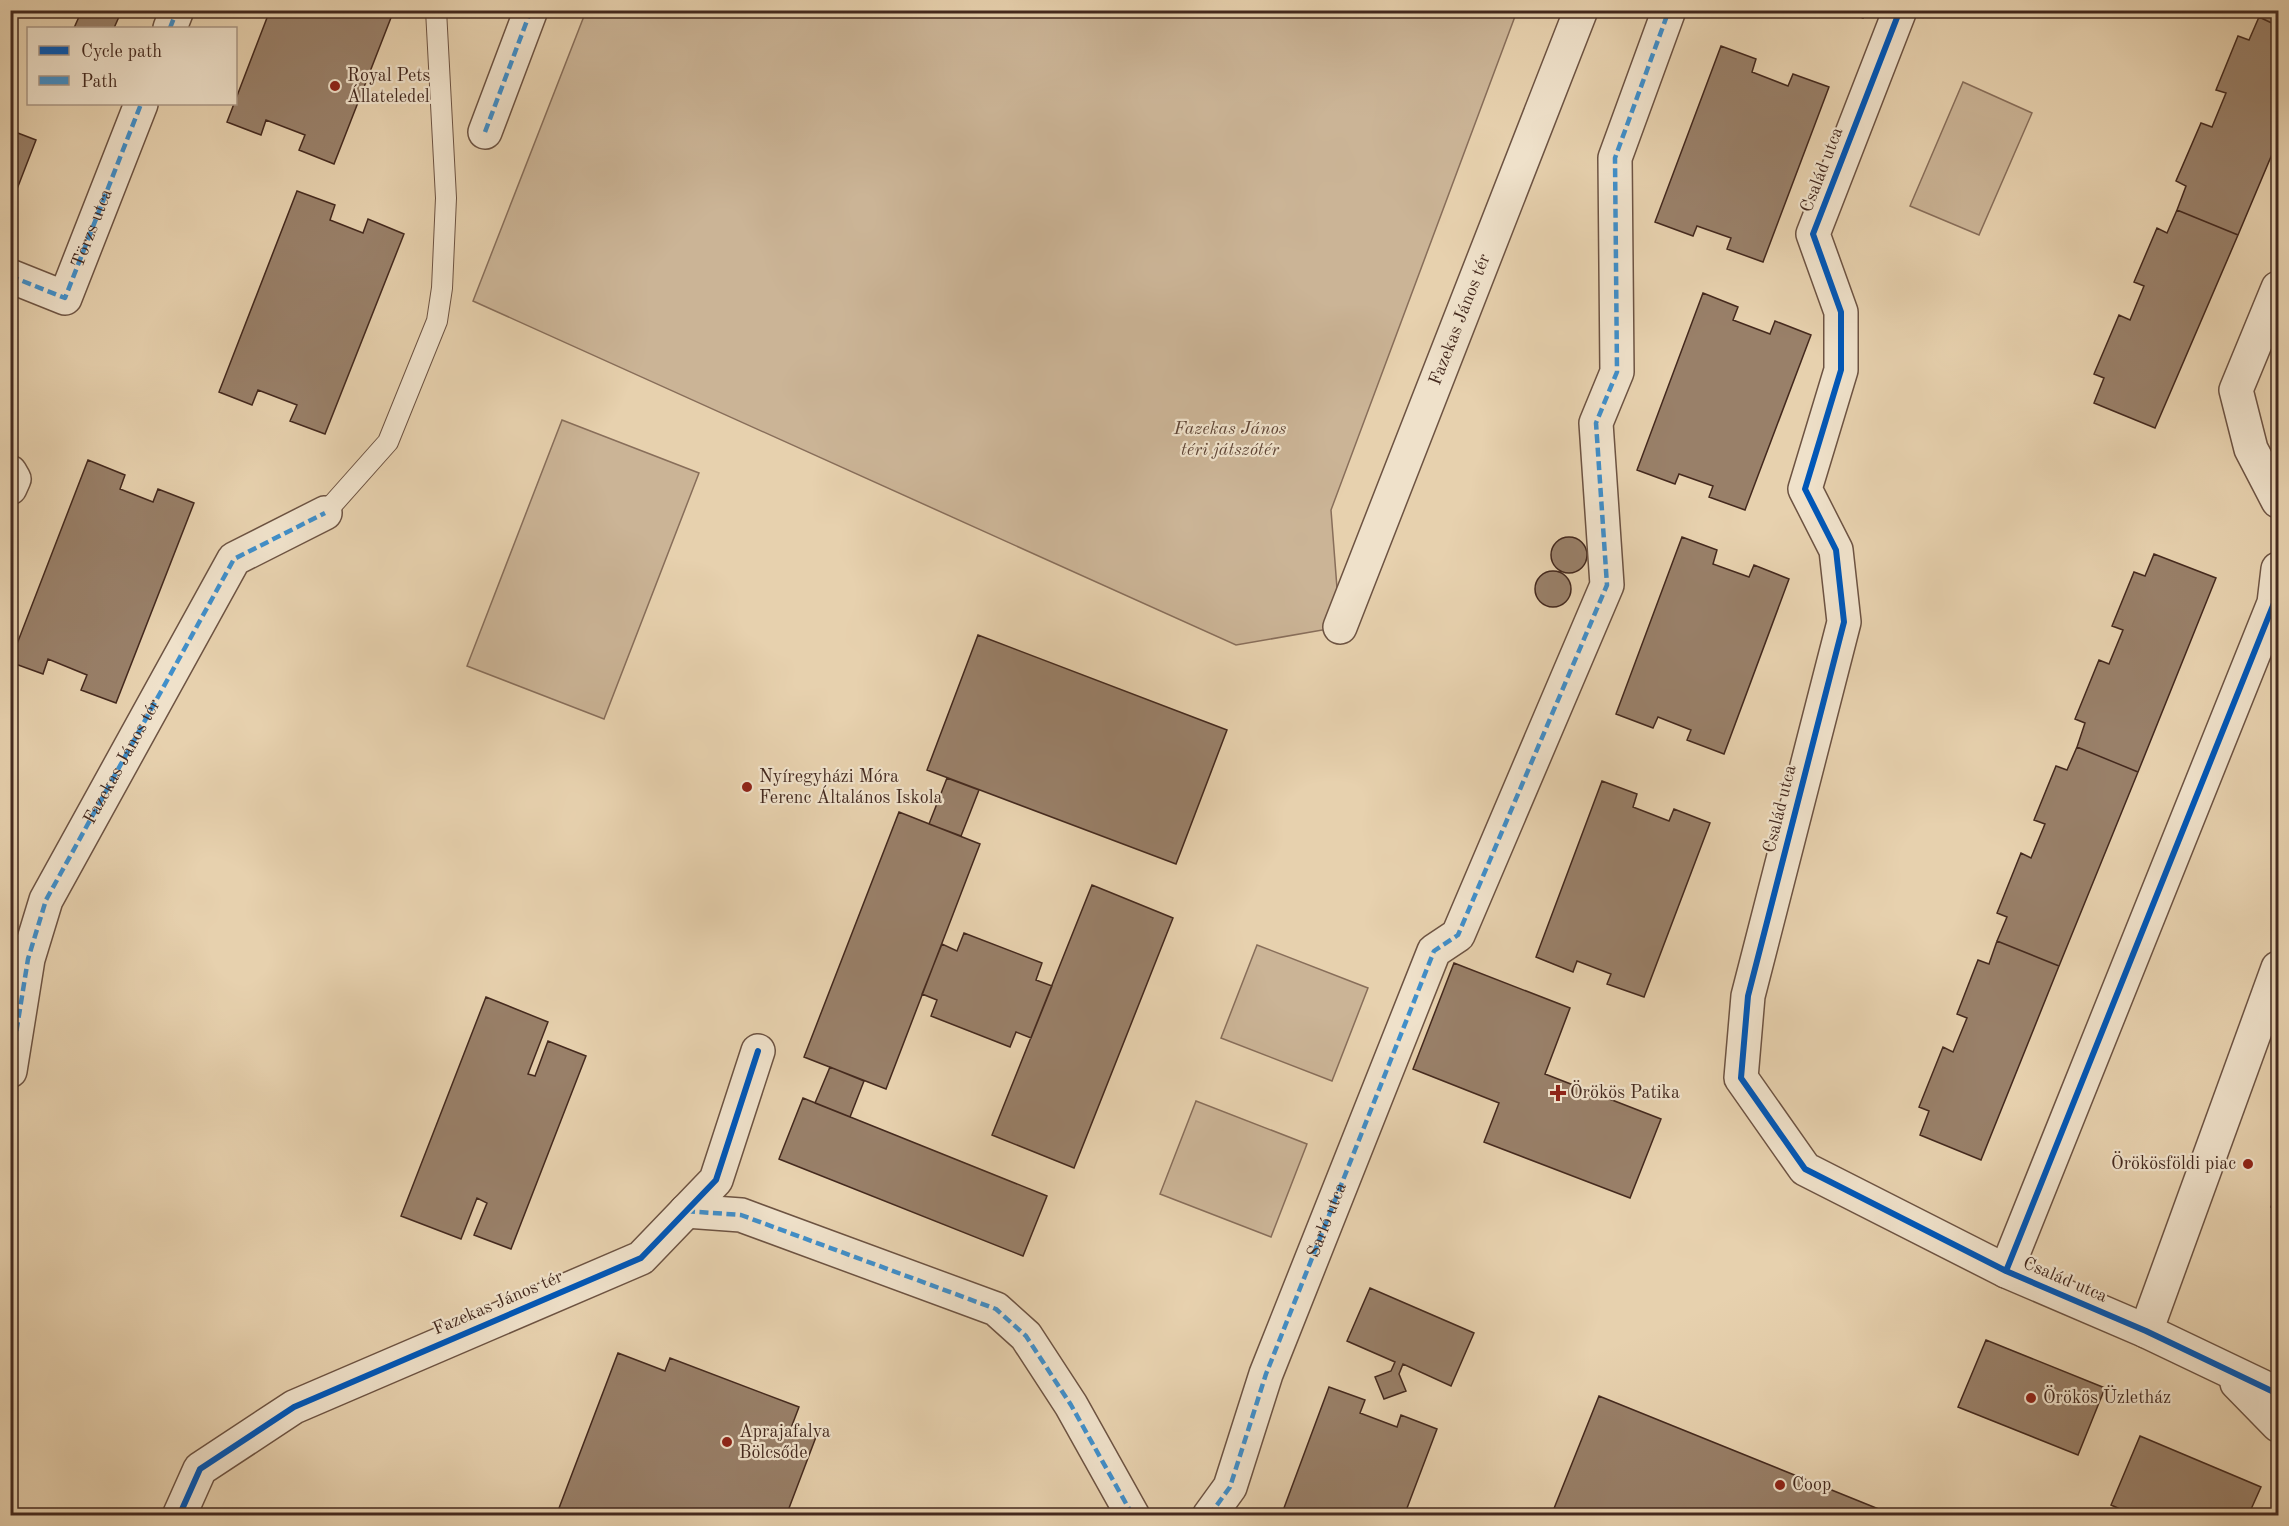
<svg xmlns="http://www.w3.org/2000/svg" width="2289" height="1526" font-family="'Old Standard TT',serif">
<rect width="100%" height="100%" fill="#e7d1ae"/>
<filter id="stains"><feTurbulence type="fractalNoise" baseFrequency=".00333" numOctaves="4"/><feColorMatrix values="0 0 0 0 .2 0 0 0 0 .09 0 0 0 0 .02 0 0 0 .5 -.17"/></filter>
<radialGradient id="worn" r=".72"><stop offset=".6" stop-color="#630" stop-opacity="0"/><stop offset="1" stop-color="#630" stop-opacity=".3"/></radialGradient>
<!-- green -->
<path fill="#cbb496" stroke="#886e5a" stroke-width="1.5" d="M586,11H1517L1331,510L1340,627L1236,645L473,301Z
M1963,82L2032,113L1979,235L1910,206Z
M562,420L699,473L604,719L467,666Z
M1257,945L1368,988L1332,1081L1221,1038Z
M1196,1101L1307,1144L1271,1237L1160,1194Z"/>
<!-- building -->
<path fill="#998069" stroke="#44291e" stroke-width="1.5" d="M82,10H122L114,28H74Z
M270,10H394L334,164L299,150L305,135L266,120L261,135L227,122Z
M1843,10H1866L1863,18Z
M2261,10H2278V26L2259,17Z
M2259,17L2278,26V140L2238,235L2177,210L2186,186L2176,181L2201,123L2212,127L2226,93L2216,90L2238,36L2249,40Z
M1721,46L1756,59L1752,72L1788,86L1793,74L1829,87L1763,262L1727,249L1731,238L1697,226L1693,236L1655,222Z
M10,130L36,140L12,202L10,201Z
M297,191L335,205L330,220L363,233L368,219L404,234L325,434L290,421L297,405L258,390L252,405L219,392Z
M2177,210L2238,235L2155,428L2094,403L2104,378L2094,374L2119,315L2130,320L2144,286L2134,282L2157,228L2167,233Z
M1703,293L1738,307L1733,320L1770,334L1775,321L1811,335L1745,510L1709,497L1713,486L1679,474L1675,484L1637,470Z
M88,460L125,475L120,489L153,502L158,489L194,503L116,703L81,690L87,675L48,659L43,674L10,662Z
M1551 555a18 18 0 1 1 36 0a18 18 0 1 1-36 0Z
M1682,537L1717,550L1713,564L1749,577L1754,565L1789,579L1724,754L1687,740L1691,730L1658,717L1653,728L1616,714Z
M2154,554L2216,578L2138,772L2077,747L2085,723L2075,719L2099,660L2109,664L2123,630L2112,626L2134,572L2145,576Z
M1535 589a18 18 0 1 1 36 0a18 18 0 1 1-36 0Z
M978,635L1227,730L1176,864L927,770Z
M2077,747L2138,772L2059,966L1997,941L2007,917L1997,913L2021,853L2031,858L2045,824L2034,820L2056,766L2067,770Z
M947,778L979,790L961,836L929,824Z
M1602,781L1637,794L1633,807L1669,821L1674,809L1710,823L1644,997L1607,984L1611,974L1577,961L1573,972L1536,957Z
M899,812L980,844L886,1089L804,1057Z
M1092,885L1173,918L1074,1168L992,1135Z
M964,933L1042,963L1036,980L1052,986L1031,1038L1016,1032L1010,1047L931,1016L937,1000L922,994L942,944L957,951Z
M1997,941L2059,966L1981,1160L1920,1135L1929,1111L1919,1107L1943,1047L1953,1052L1967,1018L1957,1014L1978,960L1989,964Z
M1454,963L1570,1008L1545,1074L1661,1119L1630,1198L1484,1142L1499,1103L1413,1069Z
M486,997L548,1022L528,1074L535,1076L548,1041L586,1056L511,1249L474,1235L487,1203L477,1198L461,1239L401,1216Z
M830,1067L864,1081L850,1117L815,1103Z
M803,1098L1047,1196L1023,1256L779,1159Z
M2278,1187V1210L2271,1207Z
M1370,1288L1474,1333L1451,1386L1403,1364L1399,1374L1406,1391L1384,1399L1375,1377L1391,1371L1395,1362L1347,1341Z
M1986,1340L2105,1388L2078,1455L1958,1407Z
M618,1353L665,1371L670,1358L799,1407L791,1428L816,1437L786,1516H556Z
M1329,1387L1365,1400L1360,1413L1397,1427L1401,1415L1437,1429L1404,1516H1281Z
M1599,1396L1896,1516H1551Z
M2140,1436L2261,1487L2248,1516H2136L2111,1505Z"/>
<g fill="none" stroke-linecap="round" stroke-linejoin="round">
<defs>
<path id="lane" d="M325,513L388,442L437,321L442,288L446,198L436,10"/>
<g id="street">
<path d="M1900,10L1813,234L1841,312V370L1805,489L1836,550L1844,622L1748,996L1741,1078L1805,1169L2006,1271L2146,1331L2278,1394"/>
<path d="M170,28L177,10"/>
<path d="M485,132L531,10"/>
<path id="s1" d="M10,276L65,298L141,104"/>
<path d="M2278,288L2236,390L2251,449L2278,501"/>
<path d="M10,472L14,479L10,488"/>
<path id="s2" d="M1340,627L1581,10"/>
<path d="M10,1071L28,959L46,900L234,559L325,513"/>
<path d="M686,1211L741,1215L996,1309L1026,1336L1071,1405L1133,1516"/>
<path d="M2006,1271L2274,603L2278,569"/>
<path d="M2146,1331L2278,968"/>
<path d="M2237,1383L2278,1425"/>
<path d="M179,1516L200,1469L294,1407L641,1258L716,1180L758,1051"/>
<path d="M1209,1516L1230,1487L1266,1374L1434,951L1458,935L1607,585L1596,423L1617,372L1615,158L1669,10"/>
</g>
</defs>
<!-- lane casing -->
<use href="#lane" stroke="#6d5342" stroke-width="22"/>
<!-- street casing -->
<use href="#street" stroke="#6d5342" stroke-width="36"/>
<!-- lane -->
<use href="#lane" stroke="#efe1ca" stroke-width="20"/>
<!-- street -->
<use href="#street" stroke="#efe1ca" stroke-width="33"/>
<!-- quiet -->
<g stroke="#408fca" stroke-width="4.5" stroke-dasharray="9 4.5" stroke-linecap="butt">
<path d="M170,28L177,10"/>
<path d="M485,132L531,10"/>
<path d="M10,276L65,298L141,104"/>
<path d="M10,472L14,479L10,488"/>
<path id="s3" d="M10,1071L28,959L46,900L234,559L325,513"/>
<path d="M686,1211L741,1215L996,1309L1026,1336L1071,1405L1133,1516"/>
<path id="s4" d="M1209,1516L1230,1487L1266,1374L1434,951L1458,935L1607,585L1596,423L1617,372L1615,158L1669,10"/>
</g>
<defs>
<path id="cycleway" d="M1900,10L1813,234L1841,312V370L1805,489L1836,550L1844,622L1748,996L1741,1078L1805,1169L2006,1271L2146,1331L2278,1394
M2006,1271L2274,603L2278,569
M179,1516L200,1469L294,1407L641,1258L716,1180L758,1051"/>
</defs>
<!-- cycleway casing -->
<use href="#cycleway" stroke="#efe1ca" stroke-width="10"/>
<!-- cycleway -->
<use href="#cycleway" stroke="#0057b8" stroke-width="6"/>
</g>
<!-- markers -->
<g fill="#8f2418" stroke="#efe1ca" stroke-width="2">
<circle cx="335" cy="86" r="6"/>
<circle cx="747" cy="787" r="6"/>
<path d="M1555 1084h6v6h6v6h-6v6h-6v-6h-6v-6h6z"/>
<circle cx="2248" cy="1164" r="6"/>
<circle cx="2031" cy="1398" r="6"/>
<circle cx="727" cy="1442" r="6"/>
<circle cx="1780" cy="1485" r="6"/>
</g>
<g text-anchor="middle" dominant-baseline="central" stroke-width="4.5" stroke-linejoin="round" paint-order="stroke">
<!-- poi labels -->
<g font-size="18" fill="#44291e" stroke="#efe1ca" text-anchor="start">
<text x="347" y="76">Royal Pets<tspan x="347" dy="21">Állateledel</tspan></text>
<text x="759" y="777">Nyíregyházi Móra<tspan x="759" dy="21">Ferenc Általános Iskola</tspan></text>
<text x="1570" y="1093">Örökös Patika</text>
<text x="2236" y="1164" text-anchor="end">Örökösföldi piac</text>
<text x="2043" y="1398">Örökös Üzletház</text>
<text x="739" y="1432">Aprajafalva<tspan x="739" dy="21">Bölcsőde</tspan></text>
<text x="1792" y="1485">Coop</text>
</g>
<!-- street labels -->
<g font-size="18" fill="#44291e" stroke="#efe1ca">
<text transform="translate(1822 170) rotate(-69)">Család utca</text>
<text stroke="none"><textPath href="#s1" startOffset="134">Törzs utca</textPath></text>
<text stroke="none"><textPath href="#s2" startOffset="330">Fazekas János tér</textPath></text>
<text stroke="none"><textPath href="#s3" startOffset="333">Fazekas János tér</textPath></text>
<text transform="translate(1780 809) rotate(-76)">Család utca</text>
<text stroke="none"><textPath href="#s4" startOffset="320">Sarló utca</textPath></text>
<text transform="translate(2065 1280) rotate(23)">Család utca</text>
<text transform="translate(498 1303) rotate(-23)">Fazekas János tér</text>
</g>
<!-- park labels -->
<g font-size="18" font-style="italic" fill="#5f4536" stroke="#efe1ca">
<text x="1230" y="429">Fazekas János<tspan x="1230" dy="21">téri játszótér</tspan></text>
</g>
</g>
<!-- margin -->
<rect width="2289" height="1526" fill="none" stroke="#e7d1ae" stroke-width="36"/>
<rect x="12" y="12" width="2265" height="1502" fill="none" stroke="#44291e" stroke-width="3"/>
<rect x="18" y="18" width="2253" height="1490" fill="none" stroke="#44291e" stroke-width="1.5"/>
<!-- legend -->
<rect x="27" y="27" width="210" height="78" fill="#efe1ca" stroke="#ab9785" stroke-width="1.5"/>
<rect x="39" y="46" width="30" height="9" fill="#0057b8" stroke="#ab9785" stroke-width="1.5"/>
<text x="81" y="57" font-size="18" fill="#44291e">Cycle path</text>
<rect x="39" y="76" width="30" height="9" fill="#408fca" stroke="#ab9785" stroke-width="1.5"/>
<text x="81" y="87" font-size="18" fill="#44291e">Path</text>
<rect width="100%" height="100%" filter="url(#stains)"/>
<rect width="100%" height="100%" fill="url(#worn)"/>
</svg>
